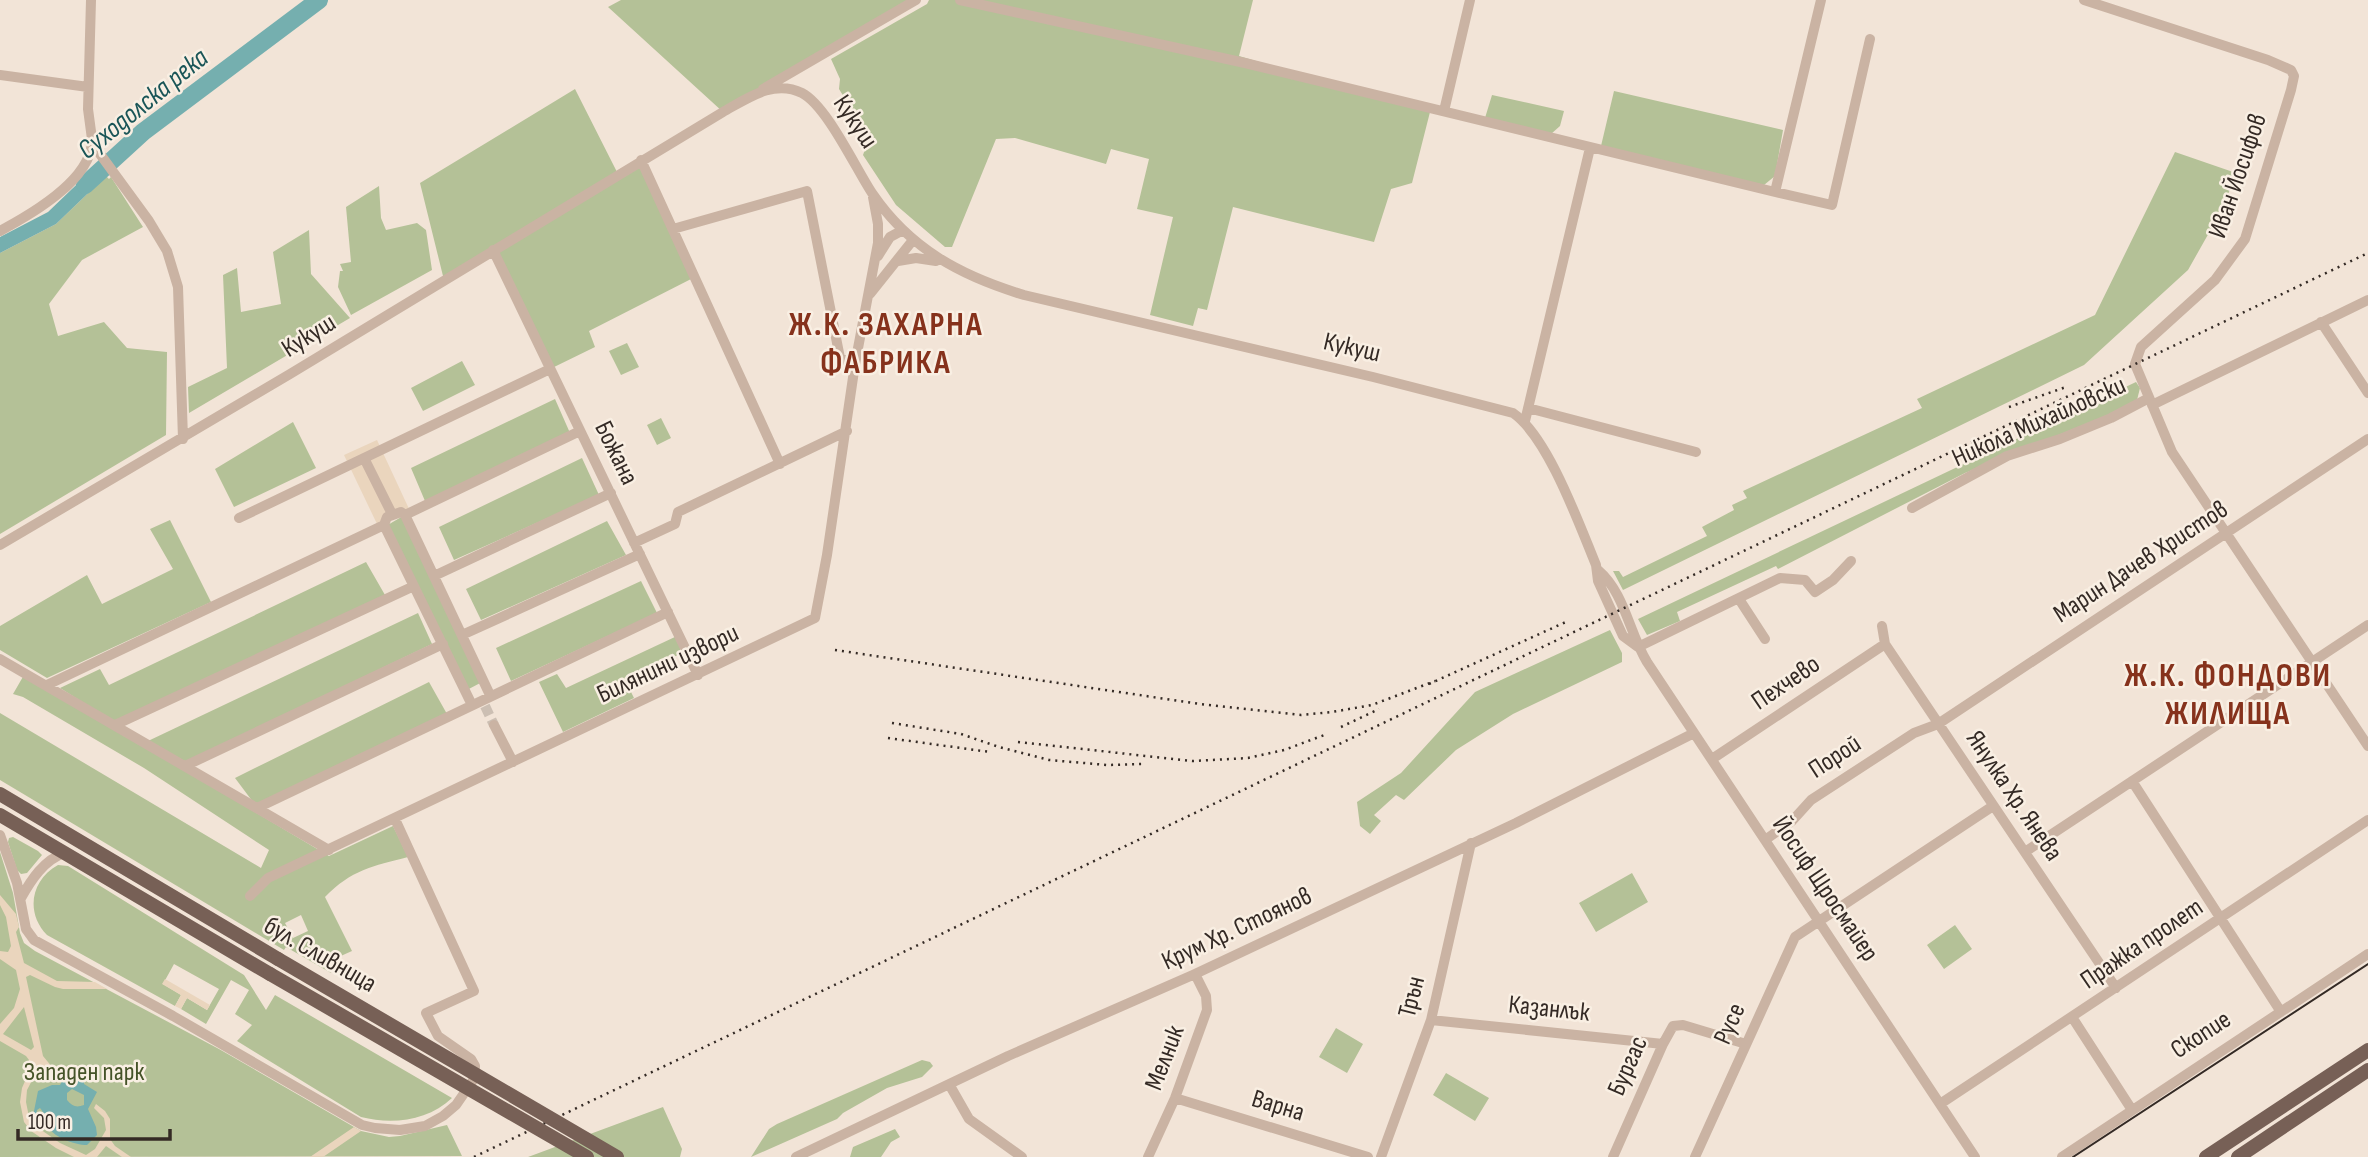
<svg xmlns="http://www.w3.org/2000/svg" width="2368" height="1157" font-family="'Sofia Sans Condensed',sans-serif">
<rect width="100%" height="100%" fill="#f2e4d7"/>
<!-- green -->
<path fill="#b4c197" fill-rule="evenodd" d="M621,0H916L723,112L608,7Z
M929,0H1253L1239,56L1430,112L1412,183L1391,189L1374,242L1233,207L1207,310L1198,308L1193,326L1150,315L1173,217L1137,209L1149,159L1111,149L1106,164L1015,138L996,139L952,247H945L896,205L863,155L869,138L839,89L840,79L831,59L927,4Z
M575,89L618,174L641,160L695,277L589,331L595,347L550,369L494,250L444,280L420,183Z
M1614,91L1783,130L1775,176L1764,185L1601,146Z
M1492,95L1564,111L1560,126L1551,134L1485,118Z
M2175,152L2236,173L2223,208L2188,270L2084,365L1623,590L1613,571H1619L1623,577L1707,536L1702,527L1734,510L1732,505L1747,498L1743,491L1922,408L1917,399L2095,315Z
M106,176L109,179L111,177L143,227L82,260L49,304L58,336L104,322L127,348L167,352L166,435L0,534V253L56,224Z
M379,186L381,218L386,230L417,223L426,230L432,270L351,315L338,287L340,271H343L340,264L351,262L346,207Z
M309,230L311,274L350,318L189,413L188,387L227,368L223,275L237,268L241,312L281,304L273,252Z
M627,343L639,367L621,375L609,351Z
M462,361L475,385L423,411L411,388Z
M2136,382L2140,388L2137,400L2108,415L1965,473L1778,569L1776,566L1677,612L1680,621L1647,635L1638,619Z
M555,399L570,433L425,501L411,468Z
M661,418L671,438L657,445L647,425Z
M293,422L316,468L234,507L215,469Z
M582,458L599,495L454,560L439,527Z
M403,516L484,681L465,691L386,526Z
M170,520L211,602L47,678L0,650V626L87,575L102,604L173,569L150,529Z
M607,521L626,555L481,620L466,589Z
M366,562L385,595L114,722L60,688L100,669L109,685Z
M641,581L657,613L511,681L496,648Z
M418,613L432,644L186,762L148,741Z
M1610,630L1622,653V662L1513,714L1456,750L1404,800L1396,795L1374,815L1381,821L1370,834L1360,826L1357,802L1401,773L1475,692Z
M677,636L685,652L624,678L634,698L563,732L539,682L557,674L566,688Z
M24,675L329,856L393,826L408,857C373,866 351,870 325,897L352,951L325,963L331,973L286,947L284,950L0,780V713L261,868L269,850L144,768L23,697L13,694ZM301,915L308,931L293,938L285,923Z
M429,682L447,714L256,806L235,778Z
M13,837L38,851L42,855L27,873L21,874L17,870L8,842L9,838Z
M0,852L13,893L20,933L24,943L35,951L219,1049L361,1131L389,1137L400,1136L447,1125L462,1156L0,1157Z
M58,865L68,866L244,975L266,1010L275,995L452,1098C428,1121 392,1125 361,1117L237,1041L252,1025L235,1014L249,990L231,980L206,1024L181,1009L187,998L207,1010L219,989L174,964L163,984L181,995L175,1006L47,935C25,912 31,880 58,865Z
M1632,873L1648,902L1596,932L1579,903Z
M1955,925L1972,949L1944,969L1927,945Z
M1336,1028L1363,1044L1347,1073L1319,1057Z
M922,1060L930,1062L933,1066L922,1077L887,1088L843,1113L837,1119L751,1157L769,1129L777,1124Z
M1446,1073L1489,1098L1475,1121L1433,1095Z
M663,1107L682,1149L680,1157H528Z
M895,1129L900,1137L891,1142L881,1157H850L853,1147Z"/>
<!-- plaza -->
<path fill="#ead5bd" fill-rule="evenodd" d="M377,440L410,511L378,526L344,455Z
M0,895L16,914L19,927L16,932L24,963L57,981L95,982L107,989H63L55,987L30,975L26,977L43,1056L62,1079L58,1083L45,1070L37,1071L27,1090L26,1102L29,1117L37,1127L60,1143L86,1155L95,1149L106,1130L104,1118L94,1108L96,1104L105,1111L110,1119V1139L115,1146L131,1157H122L106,1146L97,1157H74L56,1148L31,1131L24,1122L20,1102L22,1088L29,1072V1060L26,1056L0,1041V1024L14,1008L20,989L16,970L0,959V951L8,952L11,946L6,917L0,905ZM24,1007L34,1047L31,1050L3,1034Z
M165,979L210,1005L207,1010L187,998L181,1009L175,1006L181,995L162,984Z
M354,1127L361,1131L323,1157H310Z"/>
<!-- water -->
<path fill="#75afaf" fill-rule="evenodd" d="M98,164L106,176L56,224L0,253V237L48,212Z
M73,1070L83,1072L84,1084L97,1092L88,1109L96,1127L97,1135L87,1145C75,1145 51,1137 47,1124C44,1117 45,1114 40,1108L37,1110L36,1116H33L38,1091L52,1085H60L67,1072ZM72,1089L84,1095V1105C76,1108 72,1106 67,1100V1093Z"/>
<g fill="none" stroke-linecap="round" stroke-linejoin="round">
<!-- river -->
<path stroke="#75afaf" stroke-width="18" d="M85,185L143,132L319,0"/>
<!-- minor-tunnel -->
<path stroke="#ccbfb3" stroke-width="10" stroke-dasharray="10 5" stroke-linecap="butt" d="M485,706L494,725"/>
<!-- minor -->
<path stroke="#cab3a3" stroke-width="10" d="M91,0L88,109L92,139L100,154L149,221L167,251L178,287L183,439
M960,0L1245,63L1775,192L1821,0
M2084,0L2268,60L2291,70L2294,76L2291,90L2245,239L2215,280L2141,347L2135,364L2172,452L2368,746
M0,75L88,87
M763,89L916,0
M1444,111L1470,0
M641,160L780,464
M1775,192L1832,205L1870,39
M673,229L807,191L840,358L855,364
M0,231C32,214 91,180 92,141
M493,250L698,675
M878,256L890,237L903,230
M898,261L916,258L936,261
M870,294L913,240
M2321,322L2368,393
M2152,405L2368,300
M1528,408L1696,452
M1525,421L1590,148
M364,458L392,514
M1912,508L2007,456L2060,439L2111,418L2149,398
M405,515L490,695
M239,518L550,369
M384,525L472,705
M634,543L675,524L678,512L847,431
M0,545L290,374L723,112C748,98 774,79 802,93C827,106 856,169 872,193C910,249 961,276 1024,295L1373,377L1513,413C1548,437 1579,524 1596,565L1598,581L1623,636L1638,647
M1598,570C1625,593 1629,633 1647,662L1975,1157
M434,576L611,493
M1739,599L1765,639
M1882,626L1885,644L2116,988
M462,635L640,554
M1638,647L1780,578L1805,580L1815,592L1833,580L1851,561
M0,659L329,850
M47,685L384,525L387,517L401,512L405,515L580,431
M115,725L414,586
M494,725L513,762
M1712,759L1885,644
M185,766L443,644
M2132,781L2281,1012
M257,808L668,612
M0,835L17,883L26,929L34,940L173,1016L362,1125L375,1128L400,1130L425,1126L443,1116L456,1105L474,1079L475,1066L471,1059L438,1036L426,1013L474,991L395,819
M1765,840L1792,821L1811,800L1914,733L1938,724L2368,439
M2025,852L2368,625
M250,896L268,878L815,618L827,555L855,364L878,243V224L873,197
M21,898C31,880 44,860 64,853
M2072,1017L2132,1110
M1431,1020L1663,1044
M949,1084L969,1119L1022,1157
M1175,1098L1368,1157
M1940,1104L2368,820
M796,1157L1008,1056L1195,974L1516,823L1694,733
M1148,1157L1175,1098L1207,1010L1206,996L1195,974
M1381,1157L1431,1020L1471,843
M1613,1157L1663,1044L1673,1026L1683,1025L1746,1044
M1695,1157L1795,937L1993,806
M2062,1157L2368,954"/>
<!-- major -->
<path stroke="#776056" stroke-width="14" d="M0,794L278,959
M0,815L270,974
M2206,1157L2368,1050
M2238,1157L2368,1070"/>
<!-- tram -->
<path stroke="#342a25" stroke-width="2" d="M2073,1157L2368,964"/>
<!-- rail -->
<path stroke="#342a25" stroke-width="2.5" stroke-dasharray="2 5" stroke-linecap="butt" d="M2009,407L2066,387
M835,650L1200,704L1301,715L1332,712L1372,705L1435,681
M1429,684L1568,621
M892,723L961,734L999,747L1049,760L1107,765L1143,764
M1341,727L1379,709
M888,738L990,752
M1018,742L1192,761L1248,758L1284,750L1327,734
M474,1157L2368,253"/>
<!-- major-bridge -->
<path stroke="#776056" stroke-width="14" d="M278,959L617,1157
M270,974L587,1157"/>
</g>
<g text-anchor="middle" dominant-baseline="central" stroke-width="5" stroke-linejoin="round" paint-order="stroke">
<!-- street labels -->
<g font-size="26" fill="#342a25" stroke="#f9efe3">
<text transform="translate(855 122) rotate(56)">Кукуш</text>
<text transform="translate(2238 176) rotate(-71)">Иван Йосифов</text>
<text transform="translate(309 336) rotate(-32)">Кукуш</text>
<text transform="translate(1352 348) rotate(13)">Кукуш</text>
<text transform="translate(2039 422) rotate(-24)">Никола Михайловски</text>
<text transform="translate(616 453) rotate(64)">Божана</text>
<text transform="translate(2141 562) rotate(-33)">Марин Дачев Христов</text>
<text transform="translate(668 664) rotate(-25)">Билянини извори</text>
<text transform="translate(1786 683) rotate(-34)">Пехчево</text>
<text transform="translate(1835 757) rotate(-33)">Порой</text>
<text transform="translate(2014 796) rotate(56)">Янулка Хр. Янева</text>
<text transform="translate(1825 889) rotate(56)">Йосиф Щросмайер</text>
<text transform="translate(1237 929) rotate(-25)">Крум Хр. Стоянов</text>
<text transform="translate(2142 944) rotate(-34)">Пражка пролет</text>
<text transform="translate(320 955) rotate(30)">бул. Сливница</text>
<text transform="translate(1412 997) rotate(-76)">Трън</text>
<text transform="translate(1549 1009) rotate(6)">Казанлък</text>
<text transform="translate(1730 1024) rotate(-66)">Русе</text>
<text transform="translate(2201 1035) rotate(-33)">Скопие</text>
<text transform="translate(1165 1058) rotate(-69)">Мелник</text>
<text transform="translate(1628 1066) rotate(-66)">Бургас</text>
<text transform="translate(1278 1106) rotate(17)">Варна</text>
</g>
<!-- park labels -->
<g font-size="26" fill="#455328" stroke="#f9efe3">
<text x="84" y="1072">Западен парк</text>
</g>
<!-- water labels -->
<g font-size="28" font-style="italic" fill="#1a5557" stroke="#f9efe3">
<text transform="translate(143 104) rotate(-39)">Суходолска река</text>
</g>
<!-- district labels -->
<g font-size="33" font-weight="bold" letter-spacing="2" fill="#86321c" stroke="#f9efe3">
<text x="886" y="325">Ж.К. ЗАХАРНА<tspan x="886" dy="38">ФАБРИКА</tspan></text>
<text x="2228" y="676">Ж.К. ФОНДОВИ<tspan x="2228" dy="38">ЖИЛИЩА</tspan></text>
</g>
</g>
<!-- scale -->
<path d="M18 1129v10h152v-10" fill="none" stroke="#342a25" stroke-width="3.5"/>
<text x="28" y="1129" font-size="21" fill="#342a25" stroke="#f9efe3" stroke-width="5" paint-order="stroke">100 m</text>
</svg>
